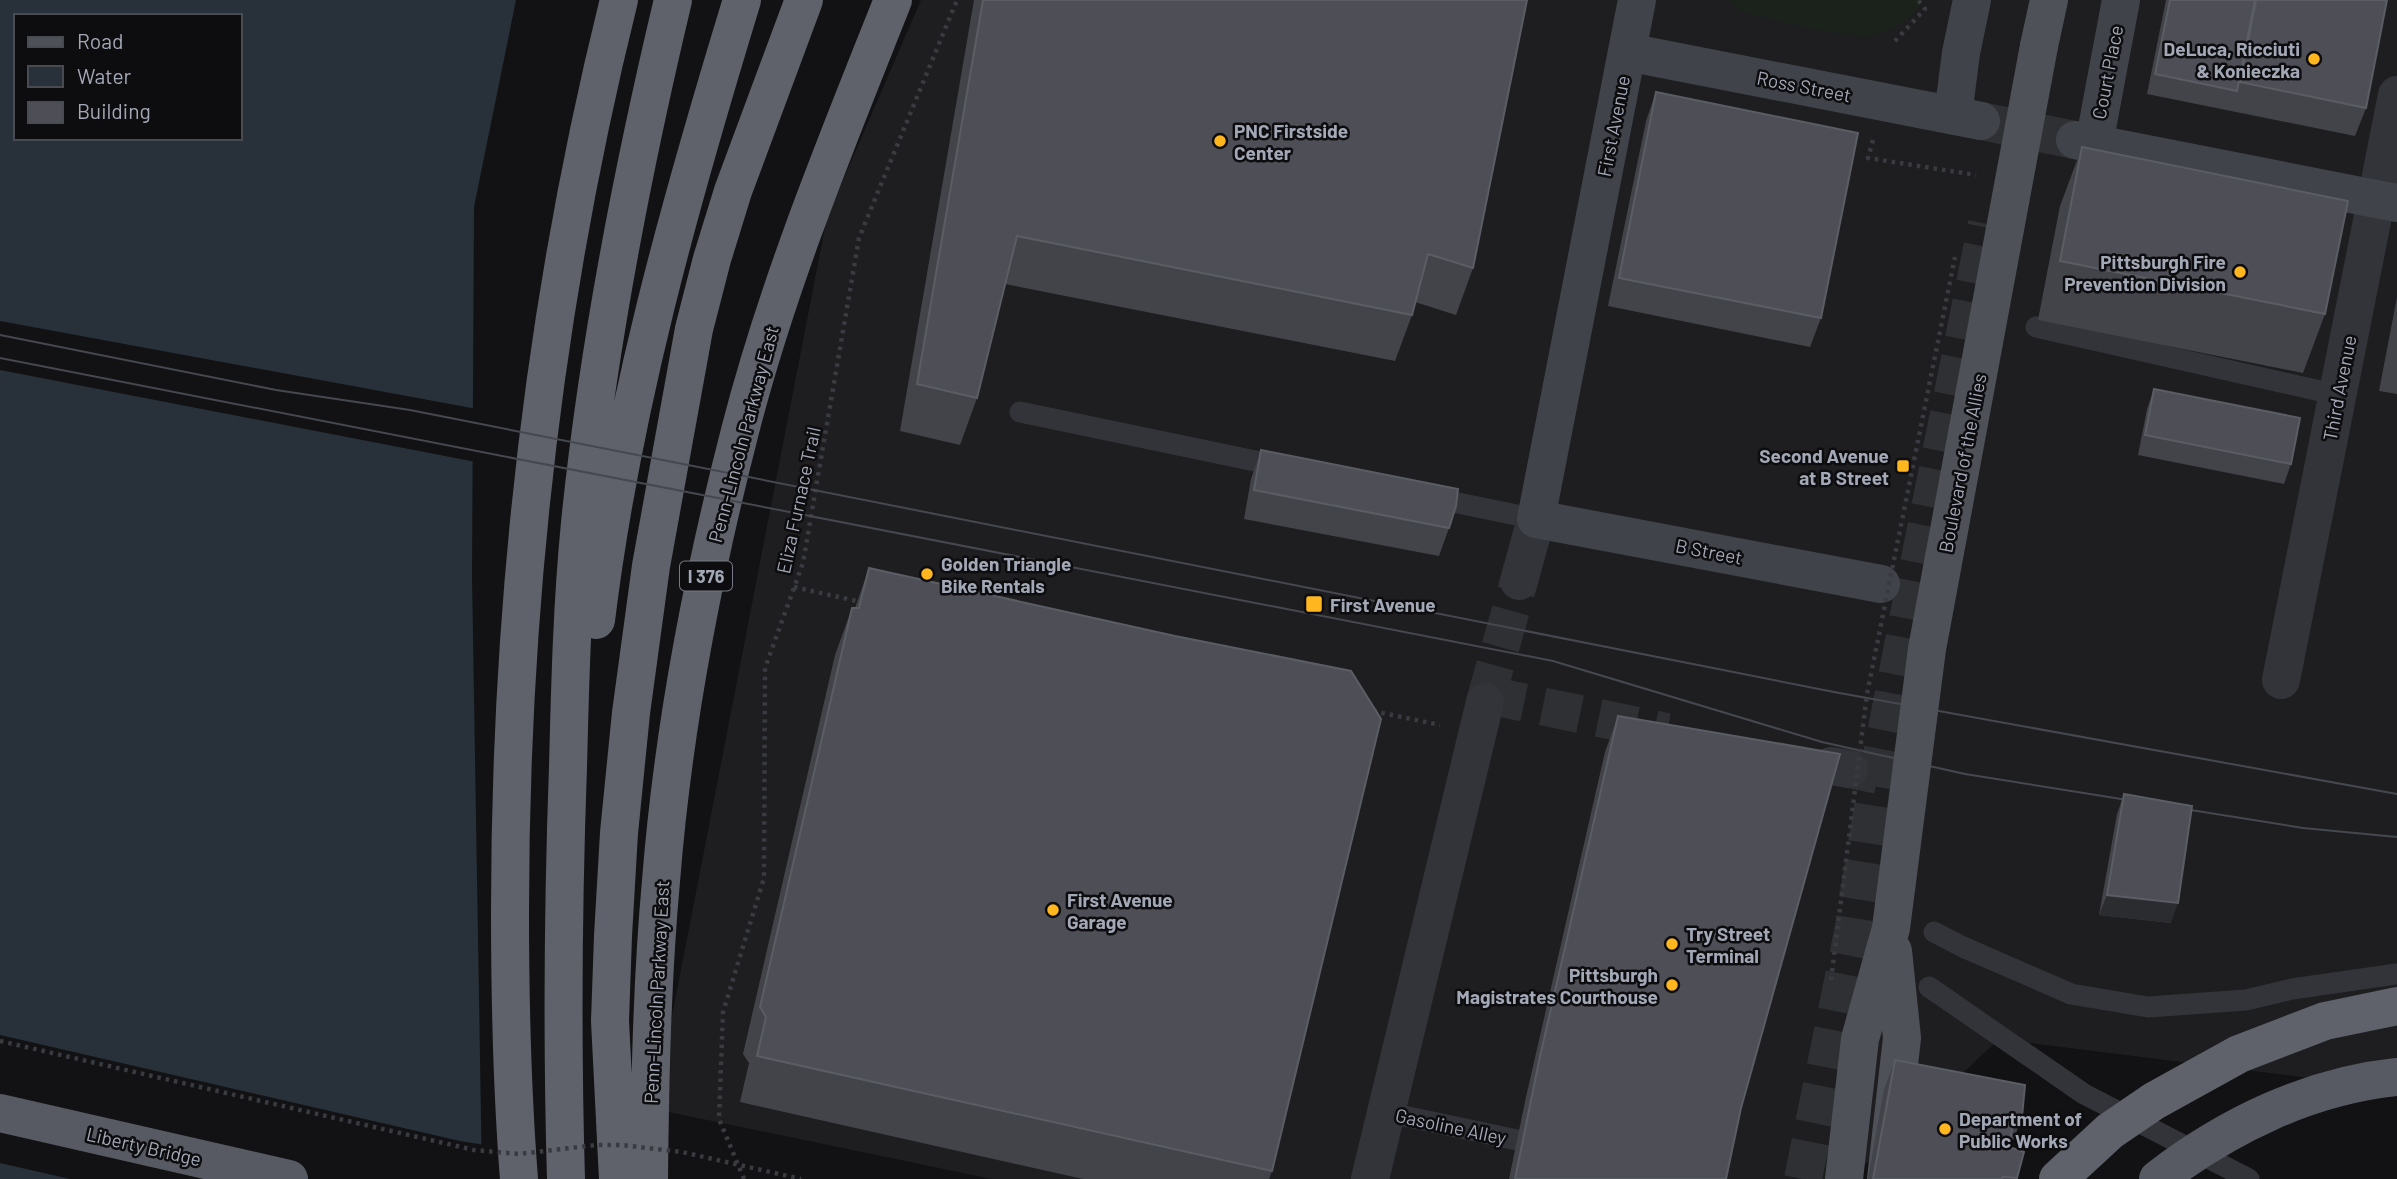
<svg xmlns="http://www.w3.org/2000/svg" width="2397" height="1179" font-family="Barlow,sans-serif">
<rect width="100%" height="100%" fill="#121214"/>
<!-- built -->
<path fill="#1e1e21" d="M921,0H2397V1089L1999,1039L1850,1179H992L654,1109L827,217Z"/>
<!-- green -->
<path fill="#1a221b" d="M1726,0H1924L1912,15L1885,32L1864,37L1811,29L1744,12Z"/>
<!-- water -->
<path fill="#283139" fill-rule="evenodd" d="M0,0H516L474,207L472,576L482,1179H0ZM16,16H240V138H16Z"/>
<!-- pier -->
<path fill="#121214" d="M0,321L477,409L476,462L0,370Z
M0,1035L460,1141L485,1145L486,1179H70L0,1163Z"/>
<g fill="none" stroke-linecap="round" stroke-linejoin="round">
<!-- minor-tunnel -->
<path stroke="#2f3034" stroke-width="38" stroke-dasharray="38 19" stroke-linecap="butt" d="M1487,695L1667,732
M1485,702L1519,581
M1849,769L1878,775"/>
<!-- secondary-tunnel -->
<path stroke="#2f3034" stroke-width="38" stroke-dasharray="38 19" stroke-linecap="butt" d="M1981,121L2075,140
M1803,1179L1853,932L1878,775L1914,589L1987,224"/>
<!-- path -->
<path stroke="#393b40" stroke-width="4.5" stroke-dasharray="3.5 5" stroke-linecap="butt" d="M1895,41L1925,9L1918,0
M1873,140L1868,158L1976,175
M794,587L861,602
M1373,711L1440,725
M744,1179L719,1119L723,1012L764,878L765,668L803,563L859,238L957,0"/>
<!-- service -->
<path stroke="#333439" stroke-width="21" d="M2036,327L2338,395
M1020,412L1284,467
M1429,497L1536,519
M1934,932L1963,947L2071,994L2148,1007L2246,1000L2292,989L2397,974
M1929,987L2084,1094L2249,1179
M1385,1112L1517,1140"/>
<!-- minor -->
<path stroke="#333439" stroke-width="38" d="M1519,581L1536,519
M2281,680L2397,95
M1831,766L1849,769
M1370,1179L1485,702"/>
<!-- secondary -->
<path stroke="#41434a" stroke-width="38" d="M1637,0L1536,519L1881,584
M1627,52L1981,121
M1953,115L1961,53L1972,0
M2075,140L2397,203
M2094,144L2121,0"/>
<!-- primary -->
<path stroke="#4f5159" stroke-width="38" d="M2039,46L2049,0"/>
<!-- trunk -->
<path stroke="#575a62" stroke-width="38" d="M0,1113L289,1179"/>
<!-- motorway -->
<path stroke="#5f626b" stroke-width="38" d="M596,620C622,408 680,203 742,0
M519,1179C512,1090 510,1000 510,911C510,605 545,297 619,0
M566,1179C562,1042 563,905 568,767C570,686 572,604 580,523C598,346 632,172 673,0
M618,1179L610,1021L613,936L619,833L631,713L651,566L694,329L712,259L733,191L804,0
M649,1179C650,1079 652,980 661,881C673,729 702,578 740,431C778,283 837,141 893,0"/>
<!-- tram -->
<path stroke="#46484f" stroke-width="2" d="M0,335L276,390L410,410L1834,692L2397,794
M0,358L1553,661L1822,742L1965,774L2140,802
M2172,807L2303,828L2397,837"/>
<!-- path-bridge -->
<path stroke="#393b40" stroke-width="4.5" stroke-dasharray="3.5 5" stroke-linecap="butt" d="M1831,980L1867,694L1955,257
M0,1041L474,1150L519,1154L596,1145H622L682,1152L801,1179"/>
<!-- primary-bridge -->
<path stroke="#4f5159" stroke-width="38" d="M1844,1179L1860,1039L1891,928L1927,649L2039,46
M1886,1179L1902,1038L1893,951"/>
<!-- trunk-bridge -->
<path stroke="#575a62" stroke-width="38" d="M2158,1179C2227,1126 2309,1086 2397,1077"/>
<!-- motorway-bridge -->
<path stroke="#5f626b" stroke-width="38" d="M2058,1179L2110,1131L2154,1101L2239,1054L2325,1021L2397,1006"/>
</g>
<!-- wall -->
<path fill="#43444a" d="M974,0H1527L1473,268L1456,315L1415,302L1412,315L1395,361L1005,284L977,398L960,445L900,431Z
M2166,0H2387L2366,108L2355,136L2147,94Z
M1656,92L1821,318L1810,347L1608,306L1646,121Z
M2082,147L2325,314L2303,373L2038,320L2060,206Z
M2397,297V394L2379,391Z
M2154,389L2291,464L2284,484L2138,455L2147,409Z
M1261,450L1449,528L1439,556L1244,519L1251,479Z
M869,568L1272,1171L1269,1179H1083L740,1102L749,1063L743,1054L835,655L852,608H855Z
M1618,716L1741,1108L1726,1179H1509L1526,1097L1605,752Z
M2124,794L2171,923L2099,915L2117,814Z
M1895,1060L2022,1117L2011,1146L2010,1145L2016,1179H1868L1884,1089Z"/>
<!-- shaded-wall -->
<path fill="#2b2c30" d="M2107,895L2178,903L2171,923L2099,915Z"/>
<!-- building -->
<path fill="#4e4f56" stroke="#5b5d65" stroke-width="2" d="M983,0H1527L1473,268L1428,254L1412,315L1017,236L977,398L917,384Z
M2170,0H2255L2237,91L2155,74Z
M2256,0H2387L2366,108L2240,82Z
M1656,92L1858,133L1821,318L1619,278Z
M2082,147L2348,201L2325,314L2060,261Z
M2154,389L2300,418L2291,464L2145,435Z
M1261,450L1458,489L1456,506L1449,528L1254,490Z
M869,568L1175,636L1351,671L1381,719L1272,1171L757,1056L766,1017L760,1007L852,608H859Z
M1618,716L1840,754L1741,1108L1726,1179H1515L1539,1061Z
M2124,794L2192,806L2178,903L2107,895Z
M1895,1060L2025,1085L2022,1117L2014,1116L2009,1147L2024,1152L2017,1178L2003,1177L2002,1179H1873Z"/>
<!-- markers -->
<g fill="#ffb61f" stroke="#0d0d0f" stroke-width="2.5">
<circle cx="2314" cy="59" r="7"/>
<circle cx="1220" cy="141" r="7"/>
<circle cx="2240" cy="272" r="7"/>
<rect x="1896" y="459" width="14" height="14" rx="3.5"/>
<circle cx="927" cy="574" r="7"/>
<rect x="1305" y="595" width="18" height="18" rx="3.5"/>
<circle cx="1053" cy="910" r="7"/>
<circle cx="1672" cy="944" r="7"/>
<circle cx="1672" cy="985" r="7"/>
<circle cx="1945" cy="1129" r="7"/>
</g>
<g text-anchor="middle" dominant-baseline="central" stroke-width="5" stroke-linejoin="round" paint-order="stroke">
<!-- shield labels -->
<rect fill="#0d0d0f" stroke="#767a84" stroke-width="2" x="680" y="561.5" width="52" height="29" rx="5"/>
<g font-size="18" font-weight="bold" fill="#a3a8b6">
<text x="706" y="576">I 376</text>
</g>
<!-- poi labels -->
<g font-size="19" font-weight="bold" fill="#a3a8b6" stroke="#0d0d0f" text-anchor="start">
<text x="2300" y="48" text-anchor="end">DeLuca, Ricciuti<tspan x="2300" dy="22">&amp; Konieczka</tspan></text>
<text x="1234" y="130">PNC Firstside<tspan x="1234" dy="22">Center</tspan></text>
<text x="2226" y="261" text-anchor="end">Pittsburgh Fire<tspan x="2226" dy="22">Prevention Division</tspan></text>
<text x="1889" y="455" text-anchor="end">Second Avenue<tspan x="1889" dy="22">at B Street</tspan></text>
<text x="941" y="563">Golden Triangle<tspan x="941" dy="22">Bike Rentals</tspan></text>
<text x="1330" y="604">First Avenue</text>
<text x="1067" y="899">First Avenue<tspan x="1067" dy="22">Garage</tspan></text>
<text x="1686" y="933">Try Street<tspan x="1686" dy="22">Terminal</tspan></text>
<text x="1658" y="974" text-anchor="end">Pittsburgh<tspan x="1658" dy="22">Magistrates Courthouse</tspan></text>
<text x="1959" y="1118">Department of<tspan x="1959" dy="22">Public Works</tspan></text>
</g>
<!-- street labels -->
<g font-size="19" fill="#a3a8b6" stroke="#0d0d0f">
<text transform="translate(2107 72) rotate(-79)">Court Place</text>
<text transform="translate(1804 86) rotate(11)">Ross Street</text>
<text transform="translate(1613 126) rotate(-79)">First Avenue</text>
<text transform="translate(2339 388) rotate(-79)">Third Avenue</text>
<text transform="translate(743 434) rotate(-75)">Penn-Lincoln Parkway East</text>
<text transform="translate(1962 463) rotate(-79)">Boulevard of the Allies</text>
<text transform="translate(798 500) rotate(-78)">Eliza Furnace Trail</text>
<text transform="translate(1709 551) rotate(11)">B Street</text>
<text transform="translate(656 992) rotate(-87)">Penn-Lincoln Parkway East</text>
<text transform="translate(1451 1126) rotate(12)">Gasoline Alley</text>
<text transform="translate(144 1146) rotate(13)">Liberty Bridge</text>
</g>
</g>
<!-- legend -->
<rect x="14" y="14" width="228" height="126" fill="#0d0d0f" stroke="#494b52" stroke-width="2"/>
<rect x="28" y="37" width="35" height="10" fill="#4f5159" stroke="#494b52" stroke-width="2"/>
<text x="77" y="49" font-size="21" fill="#a3a8b6">Road</text>
<rect x="28" y="66" width="35" height="21" fill="#283139" stroke="#494b52" stroke-width="2"/>
<text x="77" y="84" font-size="21" fill="#a3a8b6">Water</text>
<rect x="28" y="102" width="35" height="21" fill="#4e4f56" stroke="#494b52" stroke-width="2"/>
<text x="77" y="119" font-size="21" fill="#a3a8b6">Building</text>
</svg>
